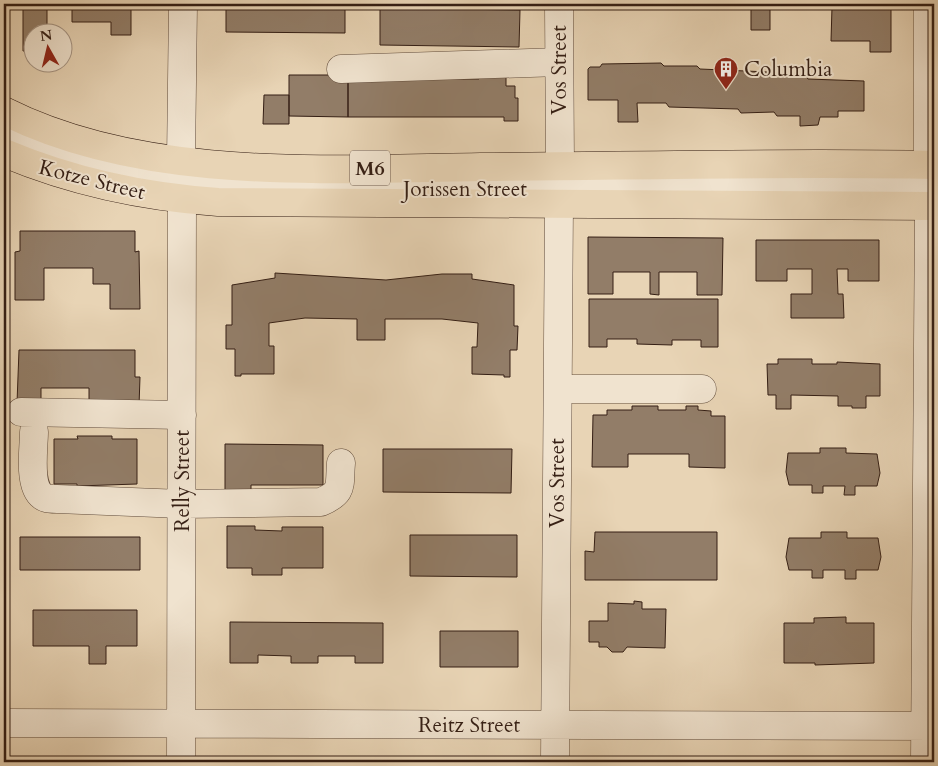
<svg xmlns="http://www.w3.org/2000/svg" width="938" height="766" font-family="Cardo,serif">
<rect width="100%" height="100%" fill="#e8d4b5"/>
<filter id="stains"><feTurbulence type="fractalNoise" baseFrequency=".004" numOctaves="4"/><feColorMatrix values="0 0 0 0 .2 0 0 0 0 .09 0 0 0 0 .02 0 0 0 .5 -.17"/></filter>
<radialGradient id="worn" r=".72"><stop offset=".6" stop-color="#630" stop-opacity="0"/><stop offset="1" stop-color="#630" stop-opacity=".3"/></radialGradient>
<!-- building -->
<path fill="#927d68" stroke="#341e14" d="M23,4H47V32H32V51H23Z
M72,4H131V35H111V22H72Z
M226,4H345V33L226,32Z
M751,4H770V30H751Z
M822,4H861V8L871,7V4H891V52H870V41H831L832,7H822Z
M380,8L520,10L519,47L380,45Z
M661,63L664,66H697L700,69L768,72L771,76L805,75L808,79L864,81V111H838V117H820L818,125L800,126V116H777L774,112L741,113L738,109L669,107L666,103H637L638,122H618V100H588V69L590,67H600L602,64Z
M348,74L453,79H479V74L506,75V86H515V98H518V121H504V117H348Z
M289,75H348V117L289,116Z
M264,95H289V124H263Z
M20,231H135V252L139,251L140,309H110V284H93V268H44V300H15V252L20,251Z
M588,237L723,238L722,295H697V272H659V295L650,294V272H613V294H588Z
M756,240H879V281H848V269H837L838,294H843L844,318H791V294H812V269H787V281H756Z
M275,273L386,280L442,274H472V279L514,285V326H518L517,350H510V377H504V375L472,374V347H477L478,323L442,319H385V340H357V319L305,318L269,323V346H274V374H241V376H235V349H226V325H232V285L275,278Z
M589,299H718V347H701V340H672V345L637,344V339H607V347H589Z
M19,350H135V377H140L139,406H89V388H41V403H17Z
M778,359H812V364H837V362L880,364V396H866V408H852V406H838V396L791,395V409H776V395H768L767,364H778Z
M632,406H658V410H686V406H698V410L711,411V416H725V468L689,467V454H628V467H592L593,415H607V410H632Z
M77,436H112V439H137V484L77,486V484H54V439H78Z
M225,444L323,445V485H251V493H225Z
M820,448H846V453L877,454L880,473L877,486H855V495H844L845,486H823V493H812V485H789L786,472L788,453H820Z
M383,449H512L511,493L383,492Z
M227,526H255V530L282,531V527H323V568H282V575H252V568H227Z
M595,532H717V580H585V551L594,552Z
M821,532H847V538H878L881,557L878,570H856V579H845V570H823V578H812V570H789L786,557L789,538H821Z
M410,535H517V577L410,576Z
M20,537H140V570H20Z
M634,601L642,602V609H666L665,648L627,647L623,652H612L607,647H599V642H589V621H608V603L634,604Z
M33,610H137V646H106V664H89V646H33Z
M846,617V623H874V663L815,665V663H784V623H814V618Z
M230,622L383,623V663H355V656H318V663H291V656L258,655V663H230Z
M440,631H518V667H440Z"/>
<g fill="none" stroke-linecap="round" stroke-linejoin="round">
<defs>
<path id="minor" d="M559,4L560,167
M928,4V165
M341,69L559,62
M4,134C91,178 184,185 279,188L934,190
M181,160L183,4
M558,389H702
M21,412L182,415
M34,432C34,448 27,491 46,498C49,499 54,499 57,499L182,504L321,502C344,492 339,486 341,463
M4,723L934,726
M181,762L182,200
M555,762L559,204
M925,762L929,206"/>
<path id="major" d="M4,111C145,182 327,169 481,167C632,166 783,162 934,165
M4,153C73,182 144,197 218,202L934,206"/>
</defs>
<!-- minor casing -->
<use href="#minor" stroke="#614c3c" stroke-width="29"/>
<!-- major casing -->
<use href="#major" stroke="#341e14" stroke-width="29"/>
<!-- minor -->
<use href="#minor" stroke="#f0e3cf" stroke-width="28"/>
<!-- major -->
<use href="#major" stroke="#e8d4b5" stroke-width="28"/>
</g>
<!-- icons -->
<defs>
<symbol id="building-pin" viewBox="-11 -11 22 30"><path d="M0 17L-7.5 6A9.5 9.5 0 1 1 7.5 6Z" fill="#8f2418" stroke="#f0e3cf"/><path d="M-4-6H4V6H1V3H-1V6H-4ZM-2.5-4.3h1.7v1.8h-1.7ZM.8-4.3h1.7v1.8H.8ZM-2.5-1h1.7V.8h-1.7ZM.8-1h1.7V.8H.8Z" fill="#fff"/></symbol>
</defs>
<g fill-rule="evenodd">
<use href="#building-pin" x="712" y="55" width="28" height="38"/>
</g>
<g text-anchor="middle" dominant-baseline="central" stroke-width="4" stroke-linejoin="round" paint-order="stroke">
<!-- shield labels -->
<rect fill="#f0e3cf" stroke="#6c594c" stroke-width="1" x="350" y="150.5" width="40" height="35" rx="4"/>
<g font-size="20" font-weight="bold" fill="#341e14">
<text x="370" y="168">M6</text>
</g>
<!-- poi labels -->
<g font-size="21" fill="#341e14" stroke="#f0e3cf" text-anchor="start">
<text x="744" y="69">Columbia</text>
</g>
<!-- street labels -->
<g font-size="21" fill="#341e14" stroke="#f0e3cf">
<text transform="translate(559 70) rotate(-90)">Vos Street</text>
<text transform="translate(92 180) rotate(14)">Kotze Street</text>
<text x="465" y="189">Jorissen Street</text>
<text transform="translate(182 481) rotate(-90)">Relly Street</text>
<text transform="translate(557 483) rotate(-90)">Vos Street</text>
<text x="469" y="725">Reitz Street</text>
</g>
</g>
<!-- margin -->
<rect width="938" height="766" fill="none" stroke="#e8d4b5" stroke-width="20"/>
<rect x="5" y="5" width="928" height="756" fill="none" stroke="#341e14" stroke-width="2.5"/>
<rect x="10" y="10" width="918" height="746" fill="none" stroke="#341e14"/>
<!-- north arrow -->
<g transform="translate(48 48) rotate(352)"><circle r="24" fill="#f0e3cf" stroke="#a59484"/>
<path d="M0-4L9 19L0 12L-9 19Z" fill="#8f2418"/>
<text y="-8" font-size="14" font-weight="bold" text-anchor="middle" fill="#341e14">N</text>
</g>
<rect width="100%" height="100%" filter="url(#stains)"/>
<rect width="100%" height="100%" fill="url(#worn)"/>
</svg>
